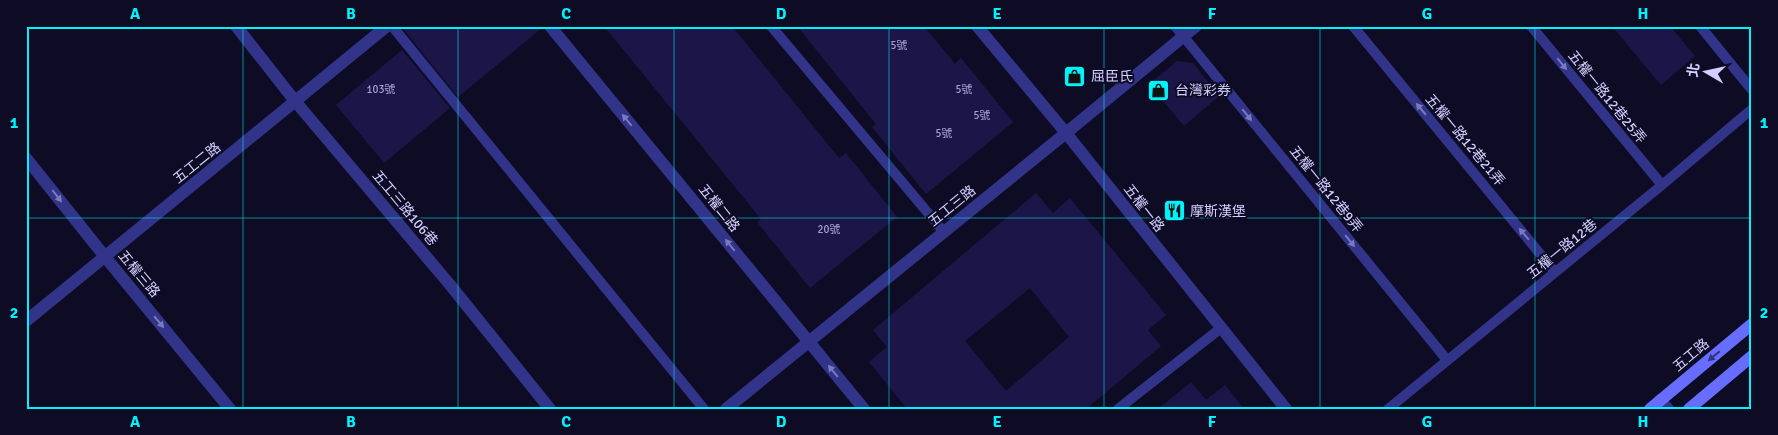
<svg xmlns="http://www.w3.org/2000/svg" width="1778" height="435" font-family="Signika,'Noto Sans TC',sans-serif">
<rect width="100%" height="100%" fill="#0e0c25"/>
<!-- building -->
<path fill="#1c1648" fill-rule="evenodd" d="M401,26H542V28L458,97Z
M604,26H732L839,158L846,153L897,217L810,288L757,222L761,219Z
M797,26H924L955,64L961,58L1013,122L926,194L872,127L876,124Z
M1612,26H1670L1695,56L1661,85Z
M402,50L450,108L384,163L336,105Z
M1177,61L1193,63L1219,96L1184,126L1149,84Z
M1036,193L1053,213L1070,198L1166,315L1148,330L1161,346L1086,409H907L869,362L887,347L873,330ZM1030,288L1069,337L1006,391L965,341Z
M1191,382L1206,400L1225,385L1244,409H1158Z"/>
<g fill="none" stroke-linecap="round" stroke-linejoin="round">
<!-- lane -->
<path stroke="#313489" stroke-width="10" d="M392,26L704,409
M771,26L944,232
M1175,26L1447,360
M1353,26L1555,272
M1531,26L1662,185
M1700,26L1752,90
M1118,409L1221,328
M1388,409L1662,185L1752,109"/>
<!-- street -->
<path stroke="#313489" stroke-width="12" d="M236,26L295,101L451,286L550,409
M550,26L864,409
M977,26L1066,133L1286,409
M26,158L106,258L230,409
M26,321L387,26
M1660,400L1668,409
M726,409L1066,133L1196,26"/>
<!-- secondary -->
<path stroke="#666dff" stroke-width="12" d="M1650,409L1752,324
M1689,409L1752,356"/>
</g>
<!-- one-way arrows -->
<defs><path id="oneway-solid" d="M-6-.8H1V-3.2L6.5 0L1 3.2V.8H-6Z" transform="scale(1.25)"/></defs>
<g fill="#797abe">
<use href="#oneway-solid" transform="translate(1562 64) rotate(51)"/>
<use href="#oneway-solid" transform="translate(1421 109) rotate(-130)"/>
<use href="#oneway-solid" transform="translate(1247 115) rotate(51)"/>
<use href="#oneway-solid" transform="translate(627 120) rotate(-129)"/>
<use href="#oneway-solid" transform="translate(57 196) rotate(52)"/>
<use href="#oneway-solid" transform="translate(1524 234) rotate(-130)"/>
<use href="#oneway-solid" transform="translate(1350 241) rotate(51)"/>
<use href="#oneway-solid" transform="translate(730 245) rotate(-129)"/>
<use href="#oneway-solid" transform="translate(159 322) rotate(50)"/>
<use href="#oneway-solid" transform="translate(833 371) rotate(-129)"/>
</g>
<use fill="#31337c" href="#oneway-solid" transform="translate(1714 356) rotate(140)"/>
<!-- grid -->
<path fill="none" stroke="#00f3fa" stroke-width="1" stroke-opacity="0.55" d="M243,26V409M458,26V409M674,26V409M889,26V409M1104,26V409M1320,26V409M1535,26V409M26,218H1752"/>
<!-- icons -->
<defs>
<symbol id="shop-square" viewBox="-11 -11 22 22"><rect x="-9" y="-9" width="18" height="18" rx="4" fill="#00f3fa" stroke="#0e0c25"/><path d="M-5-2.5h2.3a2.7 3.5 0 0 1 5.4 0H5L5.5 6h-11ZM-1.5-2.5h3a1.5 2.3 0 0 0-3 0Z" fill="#111"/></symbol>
<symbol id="restaurant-square" viewBox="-11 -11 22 22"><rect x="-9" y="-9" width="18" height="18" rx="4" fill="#00f3fa" stroke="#0e0c25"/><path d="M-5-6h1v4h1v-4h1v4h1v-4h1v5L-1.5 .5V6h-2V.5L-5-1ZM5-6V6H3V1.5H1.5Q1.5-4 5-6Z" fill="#111"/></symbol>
</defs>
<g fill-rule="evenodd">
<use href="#shop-square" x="1062" y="64" width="25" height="25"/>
<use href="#shop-square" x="1146" y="78" width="25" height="25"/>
<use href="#restaurant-square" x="1162" y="198" width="25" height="25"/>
</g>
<g text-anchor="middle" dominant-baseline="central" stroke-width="4" stroke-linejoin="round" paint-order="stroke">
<!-- number labels -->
<g font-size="11" fill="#a4a1d1">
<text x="899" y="45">5號</text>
<text x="381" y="89">103號</text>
<text x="964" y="89">5號</text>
<text x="982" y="115">5號</text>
<text x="944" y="133">5號</text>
<text x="829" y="229">20號</text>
</g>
<!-- poi labels -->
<g font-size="14" fill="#d1cfff" stroke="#0e0c25" text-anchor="start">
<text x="1091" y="76">屈臣氏</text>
<text x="1175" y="90">台灣彩券</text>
<text x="1190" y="211">摩斯漢堡</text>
</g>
<!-- street labels -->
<g font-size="14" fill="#d1cfff" stroke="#0e0c25">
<text transform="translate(1607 97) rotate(51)">五權一路12巷25弄</text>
<text transform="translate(1465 140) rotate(50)">五權一路12巷21弄</text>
<text transform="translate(197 163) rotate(-39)">五工二路</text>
<text transform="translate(1326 189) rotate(51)">五權一路12巷9弄</text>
<text transform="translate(952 206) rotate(-39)">五工三路</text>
<text transform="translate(405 208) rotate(50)">五工三路106巷</text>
<text transform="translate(719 208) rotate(51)">五權二路</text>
<text transform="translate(1144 208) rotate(52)">五權一路</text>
<text transform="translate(1562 249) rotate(-39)">五權一路12巷</text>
<text transform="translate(139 274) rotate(50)">五權三路</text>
<text transform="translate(1691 355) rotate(-40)">五工路</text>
</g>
</g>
<!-- border -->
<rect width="1778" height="435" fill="none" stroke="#0e0c25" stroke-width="55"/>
<!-- north arrow -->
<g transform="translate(1706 72) rotate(279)" stroke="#0e0c25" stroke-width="4" paint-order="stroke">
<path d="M0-4L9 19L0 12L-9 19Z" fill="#d1cfff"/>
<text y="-8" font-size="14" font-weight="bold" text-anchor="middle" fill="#d1cfff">北</text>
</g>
<rect x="28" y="28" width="1722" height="380" fill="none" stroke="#00f3fa" stroke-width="2"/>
<g font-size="16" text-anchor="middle" font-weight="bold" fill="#00f3fa">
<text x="135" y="19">A</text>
<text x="351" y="19">B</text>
<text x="566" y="19">C</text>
<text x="781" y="19">D</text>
<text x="997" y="19">E</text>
<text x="1212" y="19">F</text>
<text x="1427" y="19">G</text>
<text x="1643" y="19">H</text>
<text x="14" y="128">1</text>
<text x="1764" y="128">1</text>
<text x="14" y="318">2</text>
<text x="1764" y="318">2</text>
<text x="135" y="427">A</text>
<text x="351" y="427">B</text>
<text x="566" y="427">C</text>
<text x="781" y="427">D</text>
<text x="997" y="427">E</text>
<text x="1212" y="427">F</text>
<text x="1427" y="427">G</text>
<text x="1643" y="427">H</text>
</g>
</svg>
